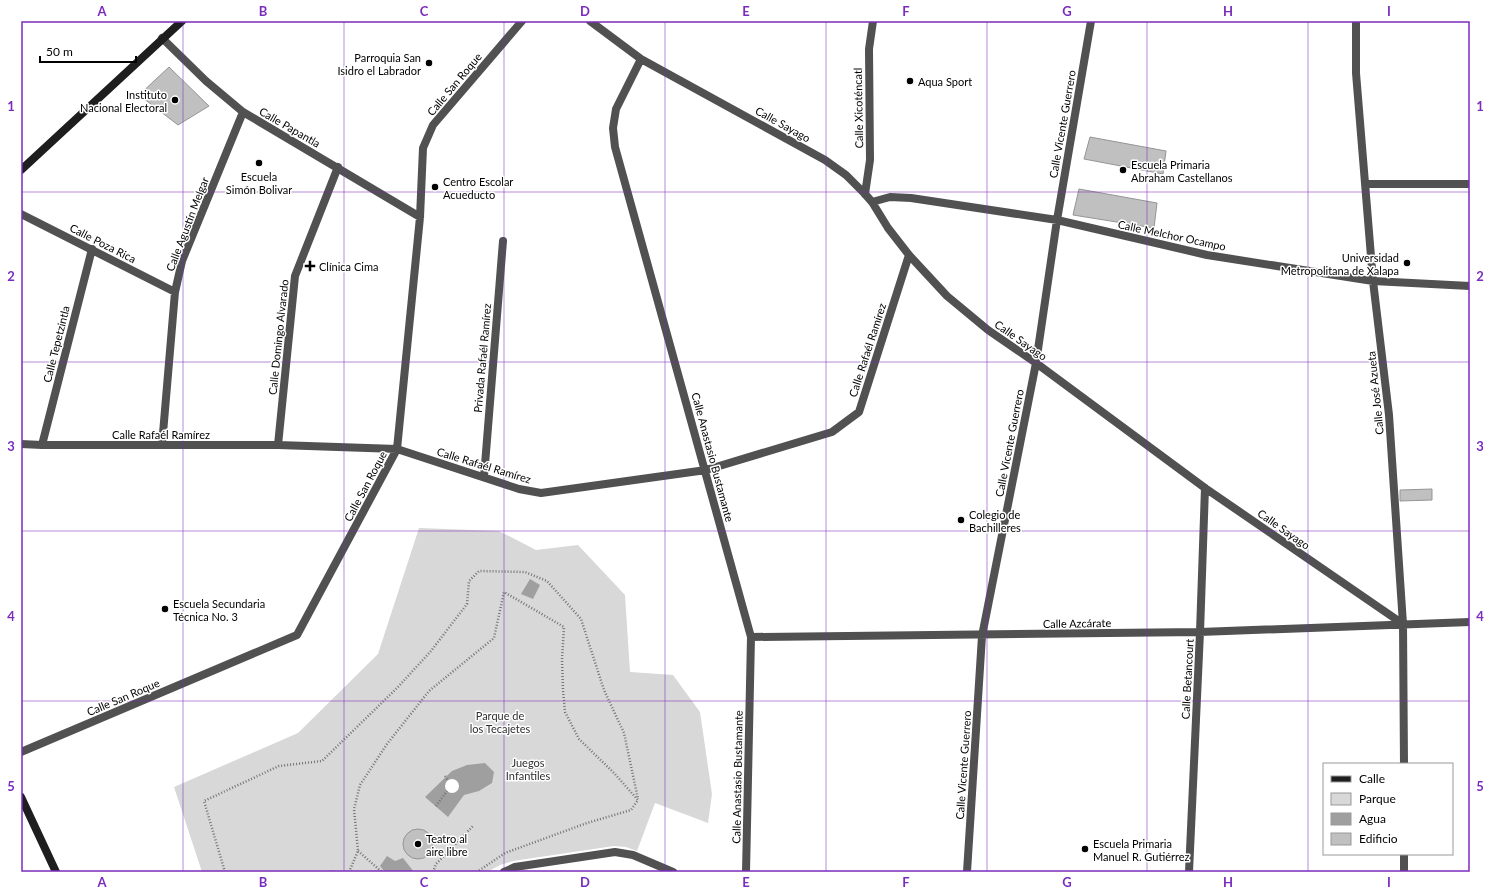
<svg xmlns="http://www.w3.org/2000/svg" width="1491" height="893" font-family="Lato,sans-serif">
<rect width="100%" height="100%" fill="#fff"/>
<!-- green -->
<path fill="#d8d8d8" d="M419,528L499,531L536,550L578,545L625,595L630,672L673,675L700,712L712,794L708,823L655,803L637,851L626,847L614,846L513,861L500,865L487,872H202L174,787L298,733L378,654Z"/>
<!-- water -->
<path fill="#9f9f9f" d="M530,579L540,585L533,599L521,594Z
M485,763L494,772L492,783L479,791L464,795L448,817L425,797L452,771L467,765Z
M387,856L395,861L403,858L414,872H385L380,866Z"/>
<!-- pier -->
<path fill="#fff" d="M445 786a7 7 0 1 1 14 0a7 7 0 1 1-14 0Z"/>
<!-- building -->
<path fill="#c0c0c0" stroke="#959595" d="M169,67L209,106L178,125L139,95Z
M1090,137L1166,151L1163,174L1084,159Z
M1079,189L1157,203L1154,228L1073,215Z
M1432,489V500L1400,501V490Z
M403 844a15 15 0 1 1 30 0a15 15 0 1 1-30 0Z"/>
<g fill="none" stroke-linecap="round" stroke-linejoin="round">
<!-- path -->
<path stroke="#737373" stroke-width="2.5" stroke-dasharray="1 2" stroke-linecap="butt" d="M445,776L448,780
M436,806L447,791
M358,851L382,872
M225,872L204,801L279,766L322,761L398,687L431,651L467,604L469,581L479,571L525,572L547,581L581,619L604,690L624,733L638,799
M330,872L332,871L336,872
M349,872L358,851L354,809L360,785L387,744L429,691L494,638L504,592L564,627L562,659L563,690L565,712L579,739L614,773L638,800L631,810L587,823L505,853L477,872
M433,872L436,864L473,826"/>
<!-- minor -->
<path stroke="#515151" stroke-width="8" d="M590,21L641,59L825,160L846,175L865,194L872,202L888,228L909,255L947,296L988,330L1036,363L1205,488L1403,624
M1356,21V73L1373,281L1389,415L1403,624L1404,764
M162,38L206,81L243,112L420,217
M641,59L616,109L613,128L615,147L751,637L746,872
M1365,184H1470
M865,194L870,160L869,49L873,21
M872,202L890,197L911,198L1057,220L1207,255L1373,281L1470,286
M21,214L175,292
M21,444L42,445H278L397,449L519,489L541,493L706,470L832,432L859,412L909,255
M42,445L92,249
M162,445L175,292L182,261L243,112
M278,445L295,276L338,167
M484,477L503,241
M751,637L1200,632L1470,622
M21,752L297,635L397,449L420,217L423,148L433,125L522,21
M1404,854V872
M504,872L515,867L615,852L633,855L673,872
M967,872L982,636L1036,363L1057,220L1091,21
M1189,872L1200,632L1205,488"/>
<!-- secondary -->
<path stroke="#1e1e1e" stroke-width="8" d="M21,170L182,21
M21,797L56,872"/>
</g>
<!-- grid -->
<path fill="none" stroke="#7b2cbf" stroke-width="1" stroke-opacity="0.55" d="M183,21V872M344,21V872M504,21V872M665,21V872M826,21V872M987,21V872M1147,21V872M1308,21V872M21,192H1470M21,362H1470M21,531H1470M21,701H1470"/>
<!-- markers -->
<g fill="#000" stroke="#fff" stroke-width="1.5">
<circle cx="429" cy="63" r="4"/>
<circle cx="910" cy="81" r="4"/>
<circle cx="175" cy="100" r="4"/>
<circle cx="259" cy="163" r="4"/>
<circle cx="1123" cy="170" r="4"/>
<circle cx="435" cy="187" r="4"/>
<circle cx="1407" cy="263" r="4"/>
<path d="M308 260h4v4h4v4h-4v4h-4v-4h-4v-4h4z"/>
<circle cx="961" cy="520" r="4"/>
<circle cx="165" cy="609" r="4"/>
<circle cx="418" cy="844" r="4"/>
<circle cx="1085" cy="849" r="4"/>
</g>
<g text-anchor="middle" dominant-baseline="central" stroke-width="3" stroke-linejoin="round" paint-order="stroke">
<!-- poi labels -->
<g font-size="11" fill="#000" stroke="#fff" text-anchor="start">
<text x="421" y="57" text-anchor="end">Parroquia San<tspan x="421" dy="13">Isidro el Labrador</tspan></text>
<text x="918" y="81">Aqua Sport</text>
<text x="167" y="94" text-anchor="end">Instituto<tspan x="167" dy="13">Nacional Electoral</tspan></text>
<text x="1131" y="164">Escuela Primaria<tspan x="1131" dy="13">Abraham Castellanos</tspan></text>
<text x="259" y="176" text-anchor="middle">Escuela<tspan x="259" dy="13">Simón Bolivar</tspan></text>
<text x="443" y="181">Centro Escolar<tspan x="443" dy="13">Acueducto</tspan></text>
<text x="1399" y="257" text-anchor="end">Universidad<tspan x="1399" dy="13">Metropolitana de Xalapa</tspan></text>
<text x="319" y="266">Clínica Cima</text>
<text x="969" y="514">Colegio de<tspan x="969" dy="13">Bachilleres</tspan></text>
<text x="173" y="603">Escuela Secundaria<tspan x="173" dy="13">Técnica No. 3</tspan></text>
<text x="426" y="838">Teatro al<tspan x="426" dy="13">aire libre</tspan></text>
<text x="1093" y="843">Escuela Primaria<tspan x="1093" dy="13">Manuel R. Gutiérrez</tspan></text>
</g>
<!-- street labels -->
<g font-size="11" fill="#000" stroke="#fff">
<text transform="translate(454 84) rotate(-50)">Calle San Roque</text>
<text transform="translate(858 108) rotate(-91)">Calle Xicoténcatl</text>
<text transform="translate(783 124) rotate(29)">Calle Sayago</text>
<text transform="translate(1062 124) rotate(-80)">Calle Vicente Guerrero</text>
<text transform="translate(290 127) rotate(30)">Calle Papantla</text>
<text transform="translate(187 224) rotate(-69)">Calle Agustín Melgar</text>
<text transform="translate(1172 235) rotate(12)">Calle Melchor Ocampo</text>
<text transform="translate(103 243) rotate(27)">Calle Poza Rica</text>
<text transform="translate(278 337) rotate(-84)">Calle Domingo Alvarado</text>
<text transform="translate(1021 340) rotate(35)">Calle Sayago</text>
<text transform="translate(56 344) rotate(-76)">Calle Tepetzintla</text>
<text transform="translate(867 350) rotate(-72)">Calle Rafaél Ramírez</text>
<text transform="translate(482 358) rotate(-85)">Privada Rafaél Ramírez</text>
<text transform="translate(1375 393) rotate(-96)">Calle José Azueta</text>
<text x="161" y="434">Calle Rafaél Ramírez</text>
<text transform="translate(1009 443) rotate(-79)">Calle Vicente Guerrero</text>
<text transform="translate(713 457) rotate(75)">Calle Anastasio Bustamante</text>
<text transform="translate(484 465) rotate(17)">Calle Rafaél Ramírez</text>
<text transform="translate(365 486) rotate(-62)">Calle San Roque</text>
<text transform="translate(1284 529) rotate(35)">Calle Sayago</text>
<text transform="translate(1077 623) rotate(-1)">Calle Azcárate</text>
<text transform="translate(1187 679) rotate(-87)">Calle Betancourt</text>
<text transform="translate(123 697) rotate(-23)">Calle San Roque</text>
<text transform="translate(963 765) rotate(-86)">Calle Vicente Guerrero</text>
<text transform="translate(737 777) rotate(-89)">Calle Anastasio Bustamante</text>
</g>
<!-- park labels -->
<g font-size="11" fill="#2f2f2f" stroke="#fff">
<text x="500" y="715">Parque de<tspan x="500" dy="13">los Tecajetes</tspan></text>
<text x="528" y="762">Juegos<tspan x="528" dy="13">Infantiles</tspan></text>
</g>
</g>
<!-- border -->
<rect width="1491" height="893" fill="none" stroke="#ffffff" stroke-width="44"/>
<!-- legend -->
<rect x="1323" y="763" width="130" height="92" fill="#ffffff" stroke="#999999"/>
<rect x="1331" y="776" width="20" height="6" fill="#1e1e1e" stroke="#999999"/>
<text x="1359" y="783" font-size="12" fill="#000000">Calle</text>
<rect x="1331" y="793" width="20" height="12" fill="#d8d8d8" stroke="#999999"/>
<text x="1359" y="803" font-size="12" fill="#000000">Parque</text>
<rect x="1331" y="813" width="20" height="12" fill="#9f9f9f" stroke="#999999"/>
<text x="1359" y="823" font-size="12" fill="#000000">Agua</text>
<rect x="1331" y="833" width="20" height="12" fill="#c0c0c0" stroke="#999999"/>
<text x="1359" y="843" font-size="12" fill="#000000">Edificio</text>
<!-- scale -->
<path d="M40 56v6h96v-6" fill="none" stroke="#000000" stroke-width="2"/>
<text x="46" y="56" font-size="12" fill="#000000" stroke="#ffffff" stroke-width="3" paint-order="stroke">50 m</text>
<rect x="22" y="22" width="1447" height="849" fill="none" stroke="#7b2cbf" stroke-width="1.5"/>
<g font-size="13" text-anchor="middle" font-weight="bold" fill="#7b2cbf">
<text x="102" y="16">A</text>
<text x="263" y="16">B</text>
<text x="424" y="16">C</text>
<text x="585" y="16">D</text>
<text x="746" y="16">E</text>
<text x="906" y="16">F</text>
<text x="1067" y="16">G</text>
<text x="1228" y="16">H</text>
<text x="1389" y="16">I</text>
<text x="11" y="111">1</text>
<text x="1480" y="111">1</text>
<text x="11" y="281">2</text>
<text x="1480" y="281">2</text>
<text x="11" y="451">3</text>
<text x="1480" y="451">3</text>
<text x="11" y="621">4</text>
<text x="1480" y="621">4</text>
<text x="11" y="791">5</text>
<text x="1480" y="791">5</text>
<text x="102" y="887">A</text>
<text x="263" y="887">B</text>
<text x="424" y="887">C</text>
<text x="585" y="887">D</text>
<text x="746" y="887">E</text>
<text x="906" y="887">F</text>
<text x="1067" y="887">G</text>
<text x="1228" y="887">H</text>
<text x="1389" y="887">I</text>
</g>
</svg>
